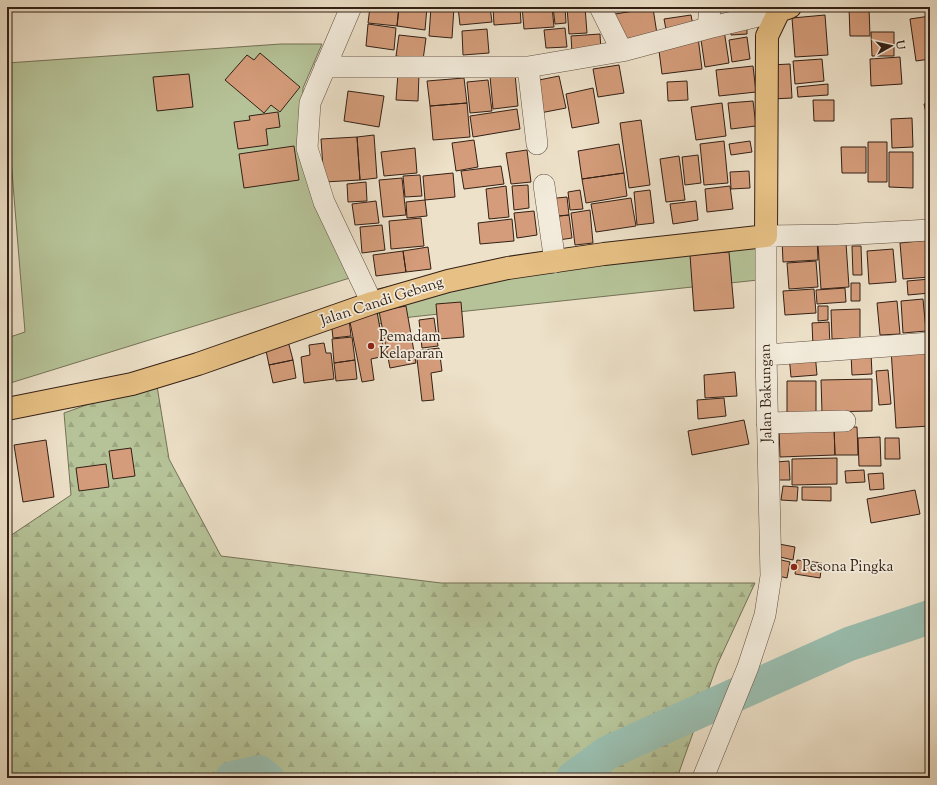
<svg xmlns="http://www.w3.org/2000/svg" width="937" height="785" font-family="'Sorts Mill Goudy',serif">
<defs>
<pattern id="forest-firs" width="22" height="20" patternUnits="userSpaceOnUse"><rect width="22" height="20" fill="#b6c398"/><path d="M5 1l3.5 6h-7zM16 11l3.5 6h-7z" fill="#9da782"/></pattern>
</defs>
<rect width="100%" height="100%" fill="#ede1c9"/>
<filter id="stains"><feTurbulence type="fractalNoise" baseFrequency=".005" numOctaves="4"/><feColorMatrix values="0 0 0 0 .2 0 0 0 0 .09 0 0 0 0 .02 0 0 0 .5 -.17"/></filter>
<radialGradient id="worn" r=".72"><stop offset=".6" stop-color="#630" stop-opacity="0"/><stop offset="1" stop-color="#630" stop-opacity=".3"/></radialGradient>
<!-- green -->
<path fill="#b6c398" stroke="#747257" d="M281,44H322L303,88L302,143L353,277L7,384V338L25,332L7,110V63Z
M760,227L758,280L411,317L374,325L373,290L515,259Z"/>
<!-- forest -->
<path fill="url(#forest-firs)" stroke="#747257" d="M156,380L169,459L221,556L441,583H755L717,665L677,778H7V538L71,495L64,413Z"/>
<g fill="none" stroke-linecap="round" stroke-linejoin="round">
<!-- river -->
<path stroke="#9abeaf" stroke-width="34" d="M232,778L259,772L267,778
M573,778L607,753L744,691L849,644L930,617"/>
</g>
<!-- building -->
<path fill="#d49c7a" stroke="#332016" d="M370,7H399L397,26L368,23Z
M399,7H427L425,30L397,26Z
M431,7H454L452,38L429,36Z
M458,7H490L492,22L460,25Z
M493,7H520L521,23L494,25Z
M522,7H552L554,27L524,29Z
M553,7H565L566,23L555,24Z
M567,7H585L587,33L569,34Z
M849,7H869L870,36H850Z
M653,8L657,34L619,40L615,14Z
M691,15L694,31L667,35L664,19Z
M825,15L828,55L795,57L792,18Z
M930,16V59L916,61L910,19Z
M368,24L396,28L394,50L366,46Z
M730,24H747V34L731,35Z
M565,28L567,47L546,48L544,30Z
M487,29L489,53L463,55L462,31Z
M724,30L729,63L705,67L700,33Z
M871,32H894V56H872Z
M600,34L601,51L572,53L571,36Z
M399,35L426,38L423,60L396,56Z
M698,37L702,69L662,74L658,43Z
M747,37L750,59L732,62L729,40Z
M260,53L300,87L280,112L271,105L264,113L225,80L247,55L254,60Z
M900,57L902,84L871,86L870,59Z
M822,59L824,81L795,84L793,61Z
M790,64L792,98L772,99L770,65Z
M619,65L624,93L598,97L593,69Z
M753,66L756,92L719,96L716,70Z
M398,73L419,74L418,101L396,100Z
M189,74L193,107L157,111L153,77Z
M515,74L518,106L493,109L490,76Z
M559,76L566,108L540,113L534,81Z
M464,78L467,103L430,106L427,81Z
M488,80L492,111L470,113L467,82Z
M687,81L688,100L668,101L667,82Z
M828,84V95L798,97L797,87Z
M593,88L599,123L572,128L566,94Z
M348,91L384,96L379,127L344,121Z
M813,100H834V121H814Z
M753,101L756,126L731,129L728,103Z
M467,103L470,137L433,140L430,106Z
M722,103L726,136L696,140L691,107Z
M930,103V116L927,117L924,104Z
M517,109L520,129L473,137L470,116Z
M278,112L280,127L266,129L268,145L238,149L234,122L250,120L249,116Z
M912,118L913,147L892,148L891,119Z
M641,120L650,185L629,188L620,123Z
M374,135L377,178L360,180L357,137Z
M357,137L360,180L324,182L321,139Z
M474,140L478,167L456,171L452,143Z
M724,141L728,183L704,185L700,144Z
M750,141L752,152L731,155L729,144Z
M868,142H887V182H868Z
M619,144L624,173L582,179L578,151Z
M294,146L299,180L244,188L239,154Z
M841,147H866V173H842Z
M415,148L417,173L384,176L381,152Z
M527,150L531,182L511,184L506,153Z
M889,152H913V188L889,187Z
M698,155L701,183L685,185L682,157Z
M679,156L685,200L666,202L660,159Z
M501,166L504,184L464,189L461,171Z
M749,171L750,188L731,189L730,172Z
M453,173L455,197L425,200L423,176Z
M624,173L627,196L586,203L582,179Z
M420,175L422,196L405,197L403,176Z
M402,178L406,215L383,217L379,180Z
M366,182L367,201L348,202L347,184Z
M528,185L529,208L514,210L512,186Z
M506,186L509,217L489,219L486,189Z
M730,186L733,209L707,212L705,189Z
M580,190L583,209L570,210L568,192Z
M650,190L654,223L637,225L634,192Z
M567,197L569,215L549,217L547,199Z
M631,198L636,226L596,232L591,204Z
M425,200L427,216L407,218L406,202Z
M376,201L379,223L355,225L352,204Z
M696,201L698,220L673,224L670,204Z
M590,210L593,243L575,245L571,213Z
M534,211L537,235L517,238L514,213Z
M569,215L572,238L552,241L549,217Z
M421,218L424,246L391,249L389,221Z
M512,219L514,241L480,244L478,223Z
M382,225L385,250L362,253L360,227Z
M817,237L818,260L783,262L782,239Z
M929,240L930,277L903,279L900,243Z
M846,243L849,287L821,289L818,245Z
M852,246H861L862,275H853Z
M428,247L431,269L406,272L403,251Z
M893,249L896,282L869,284L867,251Z
M403,251L406,272L376,276L373,255Z
M729,252L734,308L694,311L690,255Z
M816,261L818,287L789,289L787,263Z
M930,279V293L908,295L907,281Z
M851,283H860V301H851Z
M845,288L846,302L817,304L816,290Z
M814,289L816,313L785,315L783,291Z
M923,299L926,331L903,333L901,301Z
M897,301L900,334L880,335L877,303Z
M461,302L464,337L439,339L436,304Z
M926,302H930V324H928Z
M406,306L416,363L390,368L379,311Z
M818,306H828V320L818,321Z
M860,309V338L832,339L831,310Z
M377,312L385,356L371,359L374,380L362,382L349,317Z
M434,318L438,346L422,348L419,320Z
M349,319L351,336L333,338L331,321Z
M829,322L830,346L813,347L812,323Z
M352,337L355,360L334,363L332,339Z
M288,341L293,360L269,365L265,346Z
M324,343L326,353H331L334,379L304,383L301,357L310,355L309,345Z
M930,347V426L896,428L891,349Z
M439,348L442,371L431,373L434,400L422,401L416,351Z
M815,353L817,375L791,377L789,355Z
M871,353L872,374L852,375L851,354Z
M293,360L296,378L273,383L269,365Z
M355,360L357,379L336,381L334,363Z
M888,370L891,404L879,405L876,371Z
M735,372L737,396L705,398L704,375Z
M872,379V411L822,412L821,380Z
M787,381H816V415H787Z
M724,398L726,416L698,419L697,400Z
M744,420L749,444L692,455L688,431Z
M834,427H857L858,455H835Z
M834,427L835,455L780,457L779,428Z
M880,437L881,466H859L858,438Z
M885,438H899L900,459H885Z
M46,440L54,497L23,502L14,445Z
M131,448L135,476L113,479L109,451Z
M837,458V484L792,485V459Z
M789,461L790,480H777L776,462Z
M106,464L109,487L79,491L76,468Z
M864,470L865,482L846,483L845,471Z
M883,473L884,489L870,490L868,474Z
M783,486L798,487L797,501L781,500Z
M802,487H831V501L802,500Z
M915,490L920,514L871,523L867,499Z
M779,544L795,547L793,560L776,556Z
M777,559L790,562L787,578L774,575Z
M797,560L822,563L820,578L795,574Z"/>
<g fill="none" stroke-linecap="round" stroke-linejoin="round">
<defs>
<path id="minor" d="M351,7L310,103L307,148L324,202L372,303
M600,7L622,51
M708,28L710,7
M325,67H528L622,51L708,28L779,11
M528,67L537,144
M544,185L555,262
M766,355L930,343
M767,423L845,421
M703,778L748,667L765,615L771,576L766,355V236L838,235L930,230"/>
<path id="major" d="M7,409L132,384L198,364L372,303L448,281L508,268L604,254L766,236L767,36L779,11L790,7"/>
</defs>
<!-- minor casing -->
<use href="#minor" stroke="#625043" stroke-width="22"/>
<!-- major casing -->
<use href="#major" stroke="#332016" stroke-width="24"/>
<!-- minor -->
<use href="#minor" stroke="#f3ecdc" stroke-width="21"/>
<!-- major -->
<use href="#major" stroke="#e6c084" stroke-width="22"/>
</g>
<!-- markers -->
<g fill="#8f2418" stroke="#f3ecdc" stroke-width="1.5">
<circle cx="371" cy="346" r="4"/>
<circle cx="794" cy="567" r="4"/>
</g>
<g text-anchor="middle" dominant-baseline="central" stroke-width="3.5" stroke-linejoin="round" paint-order="stroke">
<!-- street labels -->
<g font-size="15" fill="#332016" stroke="#f3ecdc">
<text transform="translate(382 302) rotate(-18)">Jalan Candi Gebang</text>
<text transform="translate(767 393) rotate(-91)">Jalan Bakungan</text>
</g>
<!-- poi labels -->
<g font-size="15" fill="#332016" stroke="#f3ecdc" text-anchor="start">
<text x="379" y="337">Pemadam<tspan x="379" dy="17">Kelaparan</tspan></text>
<text x="802" y="567">Pesona Pingka</text>
</g>
</g>
<!-- margin -->
<rect width="937" height="785" fill="none" stroke="#ede1c9" stroke-width="24"/>
<rect x="8" y="8" width="921" height="769" fill="none" stroke="#332016" stroke-width="2"/>
<rect x="12" y="12" width="913" height="761" fill="none" stroke="#332016"/>
<!-- north arrow -->
<g transform="translate(891 46) rotate(82)" stroke="#f3ecdc" stroke-width="3" paint-order="stroke">
<path d="M0-3L7 15L0 10L-7 15Z" fill="#332016"/>
<text y="-6" font-size="11" font-weight="bold" text-anchor="middle" fill="#332016">U</text>
</g>
<rect width="100%" height="100%" filter="url(#stains)"/>
<rect width="100%" height="100%" fill="url(#worn)"/>
</svg>
